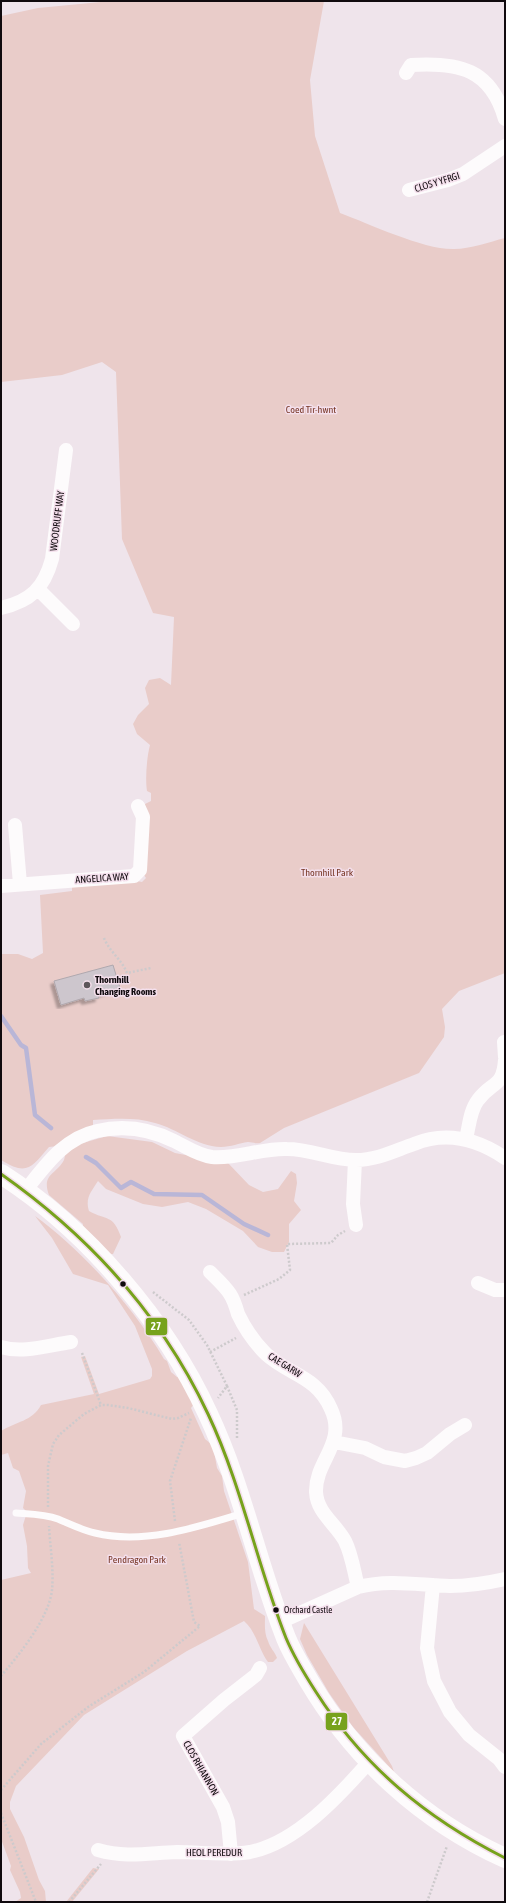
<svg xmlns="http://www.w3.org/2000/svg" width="506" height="1903" font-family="'Asap Condensed',sans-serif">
<defs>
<filter id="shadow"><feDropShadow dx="-3.5" dy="3.5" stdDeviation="1" flood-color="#0004"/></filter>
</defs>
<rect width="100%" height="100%" fill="#efe4eb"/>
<!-- green -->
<path fill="#e9ccc9" d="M111,1H324L310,80L315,136L340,213C370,224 424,250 454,249C471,249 489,242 505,238V973L459,991L442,1009L445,1027L444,1037L419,1073L284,1128L260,1143C256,1144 252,1142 248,1142C239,1143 231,1147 221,1147C196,1146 178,1129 155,1123C135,1117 114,1119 93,1120V1125L83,1143L107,1136L152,1142L175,1153L228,1163L249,1185L263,1192L278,1189L291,1171L296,1174L297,1183L294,1201L301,1210L289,1224V1242L284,1252H272L258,1247L243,1231L206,1209L188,1202L162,1207L143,1204L106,1189L98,1181C91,1192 85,1198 89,1211C107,1221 113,1214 121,1237L113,1254L104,1255L82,1231L83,1224L49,1195C41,1174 57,1174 64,1160C65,1157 65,1153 66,1150L58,1146L49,1147C31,1168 27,1176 1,1160V954H18L32,959L43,953L40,895L72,891V886L131,880L142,882L146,878L144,875L143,805L151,801V793L147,791C145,778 147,756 150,745L137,734L133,724L138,715L149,704L145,688L149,680L160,678L171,685L174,617L153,613L122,539L116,372L102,362L62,375L1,382V16L38,8Z
M35,1216C82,1250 135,1309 164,1359L167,1361L171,1372L177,1377L182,1375L195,1403L191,1408L205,1439L211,1444L214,1451L217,1468L222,1476L224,1491L248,1562L254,1609L265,1616C265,1624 264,1633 268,1641C270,1648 275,1652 277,1658L273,1662H268C259,1650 256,1631 244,1621L187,1651L84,1715L16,1786L10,1802V1809L24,1837L39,1880L45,1891L46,1902H15L21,1898L20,1892L10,1870L11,1866L1,1839V1580L31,1573L28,1568L27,1546L23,1525L27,1512L23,1508L26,1491L19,1471L13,1468L8,1453L1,1455V1431C15,1422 33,1421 41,1405L94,1394L81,1357L85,1356L99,1394L150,1379L152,1376V1369L135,1326L108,1285L73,1274L52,1238Z
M304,1623L392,1766L394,1772L353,1727L329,1693L307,1655L300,1639Z
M93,1868L99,1869L72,1902H66Z"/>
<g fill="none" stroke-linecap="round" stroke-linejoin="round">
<!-- stream -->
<path stroke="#b9b6d7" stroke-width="4.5" d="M1,1016L21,1045L26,1048L35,1115L51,1128
M86,1157L96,1163L121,1188L131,1182L154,1194L202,1195L244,1224L268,1235"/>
</g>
<!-- building -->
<path fill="#cdc6cd" stroke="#afa8ae" filter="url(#shadow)" d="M113,965L120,988L98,995L99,998L85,1001L84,998L61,1005L54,981Z"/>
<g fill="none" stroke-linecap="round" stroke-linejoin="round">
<!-- path -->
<path stroke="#cdcacc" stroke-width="2.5" stroke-dasharray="2 2" stroke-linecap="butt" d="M104,938C109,951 122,960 127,973L151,968
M153,1292L189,1320L207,1345L227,1386L218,1398
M244,1295L279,1279L290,1270L287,1244L331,1243L338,1235L345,1231
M210,1352L236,1338
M82,1353L101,1405
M227,1386L237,1410V1438
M48,1507V1466L53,1444L59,1435L84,1414L101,1405H108L128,1408L172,1419L178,1418L189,1413
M175,1521L170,1481L191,1418
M1,1676C19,1655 49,1618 52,1590C54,1571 50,1545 49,1526
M1,1790L41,1744L88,1707L144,1672L200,1626L194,1622L179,1542
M1,1813L36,1902
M69,1902L101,1864
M427,1902L447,1846"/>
<!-- lane -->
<path stroke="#fdfbfc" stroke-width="7" d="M16,1513C30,1514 45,1514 58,1519C70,1524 82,1530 95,1533C144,1545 198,1527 244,1513"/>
<!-- street -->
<path stroke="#fdfbfc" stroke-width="14" d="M406,73L411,65C459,62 491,69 505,119
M409,190L448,180L463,174L505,146
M39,590L73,624
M1,608C31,601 44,588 52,559L66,450
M15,825L20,884
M1,886L134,876L140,870L143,817L138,806
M504,1042L505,1057
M466,1139C469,1127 470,1110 478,1100C492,1081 503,1088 505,1060
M355,1160L353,1204L356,1225
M25,1191C45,1166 64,1138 97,1131C123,1125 150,1129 174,1141C187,1147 197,1155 212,1157C237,1159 262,1148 287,1149C311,1149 332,1160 356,1160C377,1160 394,1151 414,1144C446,1131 477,1139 505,1158
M210,1272C217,1279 225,1286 230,1294C234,1300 236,1307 238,1314C245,1329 254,1342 266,1354C289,1375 317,1376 331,1409C347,1443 315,1461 316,1492C317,1513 336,1524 345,1541C352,1555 354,1572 358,1587
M478,1283L495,1290H505
M1,1347C23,1354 49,1345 71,1342
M334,1442L365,1448L384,1457L405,1461L416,1458L427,1453L450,1434L465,1425
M433,1585L427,1648L434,1681L450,1712L469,1735L499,1759L505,1767
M280,1622L358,1587C390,1579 418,1585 450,1586C468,1586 487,1583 505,1579
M98,1850C126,1858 148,1853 177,1852C201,1852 226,1856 250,1852C296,1843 339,1796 369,1762
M231,1854L228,1822L223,1807L183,1736L224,1700L256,1675L260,1668"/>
<!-- secondary -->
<path stroke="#fdfbfc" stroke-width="20" d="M1,1174C87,1229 166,1322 208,1414C242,1486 257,1565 286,1638C292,1653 301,1667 309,1681C355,1759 423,1821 505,1858"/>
<defs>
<path id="bus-1" d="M1,1174C89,1236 162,1316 208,1414C242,1486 257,1565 286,1638C294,1657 305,1675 316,1692C364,1767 426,1818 505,1858"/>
</defs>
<!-- bus-1 casing -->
<use href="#bus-1" stroke="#f4dfec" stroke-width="6"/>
<!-- bus-1 -->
<use href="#bus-1" stroke="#77a21c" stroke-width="3"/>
</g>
<!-- markers -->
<circle fill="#5e565b" stroke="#f4dfec" stroke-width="1.5" cx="87" cy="985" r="4"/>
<g fill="#100a0e" stroke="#f4dfec" stroke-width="1.5">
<circle cx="123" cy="1284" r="3.5"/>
<circle cx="276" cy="1610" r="3.5"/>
</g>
<g text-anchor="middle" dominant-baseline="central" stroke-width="3" stroke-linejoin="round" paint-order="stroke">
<!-- bus labels -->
<g font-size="9" fill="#100a0e" stroke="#f4dfec" text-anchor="start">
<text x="284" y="1610">Orchard Castle</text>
</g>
<!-- street labels -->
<g font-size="10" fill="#100a0e" stroke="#f4dfec">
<text transform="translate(437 182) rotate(-17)">CLOS Y YFRGI</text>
<text transform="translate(57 521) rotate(-83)">WOODRUFF WAY</text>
<text transform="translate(102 878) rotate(-4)">ANGELICA WAY</text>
<text transform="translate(285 1365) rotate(32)">CAE GARW</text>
<text transform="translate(201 1768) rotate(60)">CLOS RHIANNON</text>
<text x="214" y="1852">HEOL PEREDUR</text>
</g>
<!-- park labels -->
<g font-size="10" fill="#773726" stroke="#f4dfec">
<text x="311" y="409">Coed Tir-hwnt</text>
<text x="327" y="872">Thornhill Park</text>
<text x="137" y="1559">Pendragon Park</text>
</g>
<!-- poi labels -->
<g font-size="10" font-weight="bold" fill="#100a0e" stroke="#f4dfec" text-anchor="start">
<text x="95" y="979">Thornhill<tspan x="95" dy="12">Changing Rooms</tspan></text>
</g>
</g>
<g stroke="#f4dfec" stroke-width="1.5">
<rect x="145" y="1317" width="23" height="19" rx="4" fill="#77a21c"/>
<rect x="325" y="1712" width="23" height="19" rx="4" fill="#77a21c"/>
</g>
<g font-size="11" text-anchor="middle" font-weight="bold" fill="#fff">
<text x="156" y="1330">27</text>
<text x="337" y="1725">27</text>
</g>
<!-- border -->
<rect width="506" height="1903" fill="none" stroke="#100a0e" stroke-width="4"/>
</svg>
